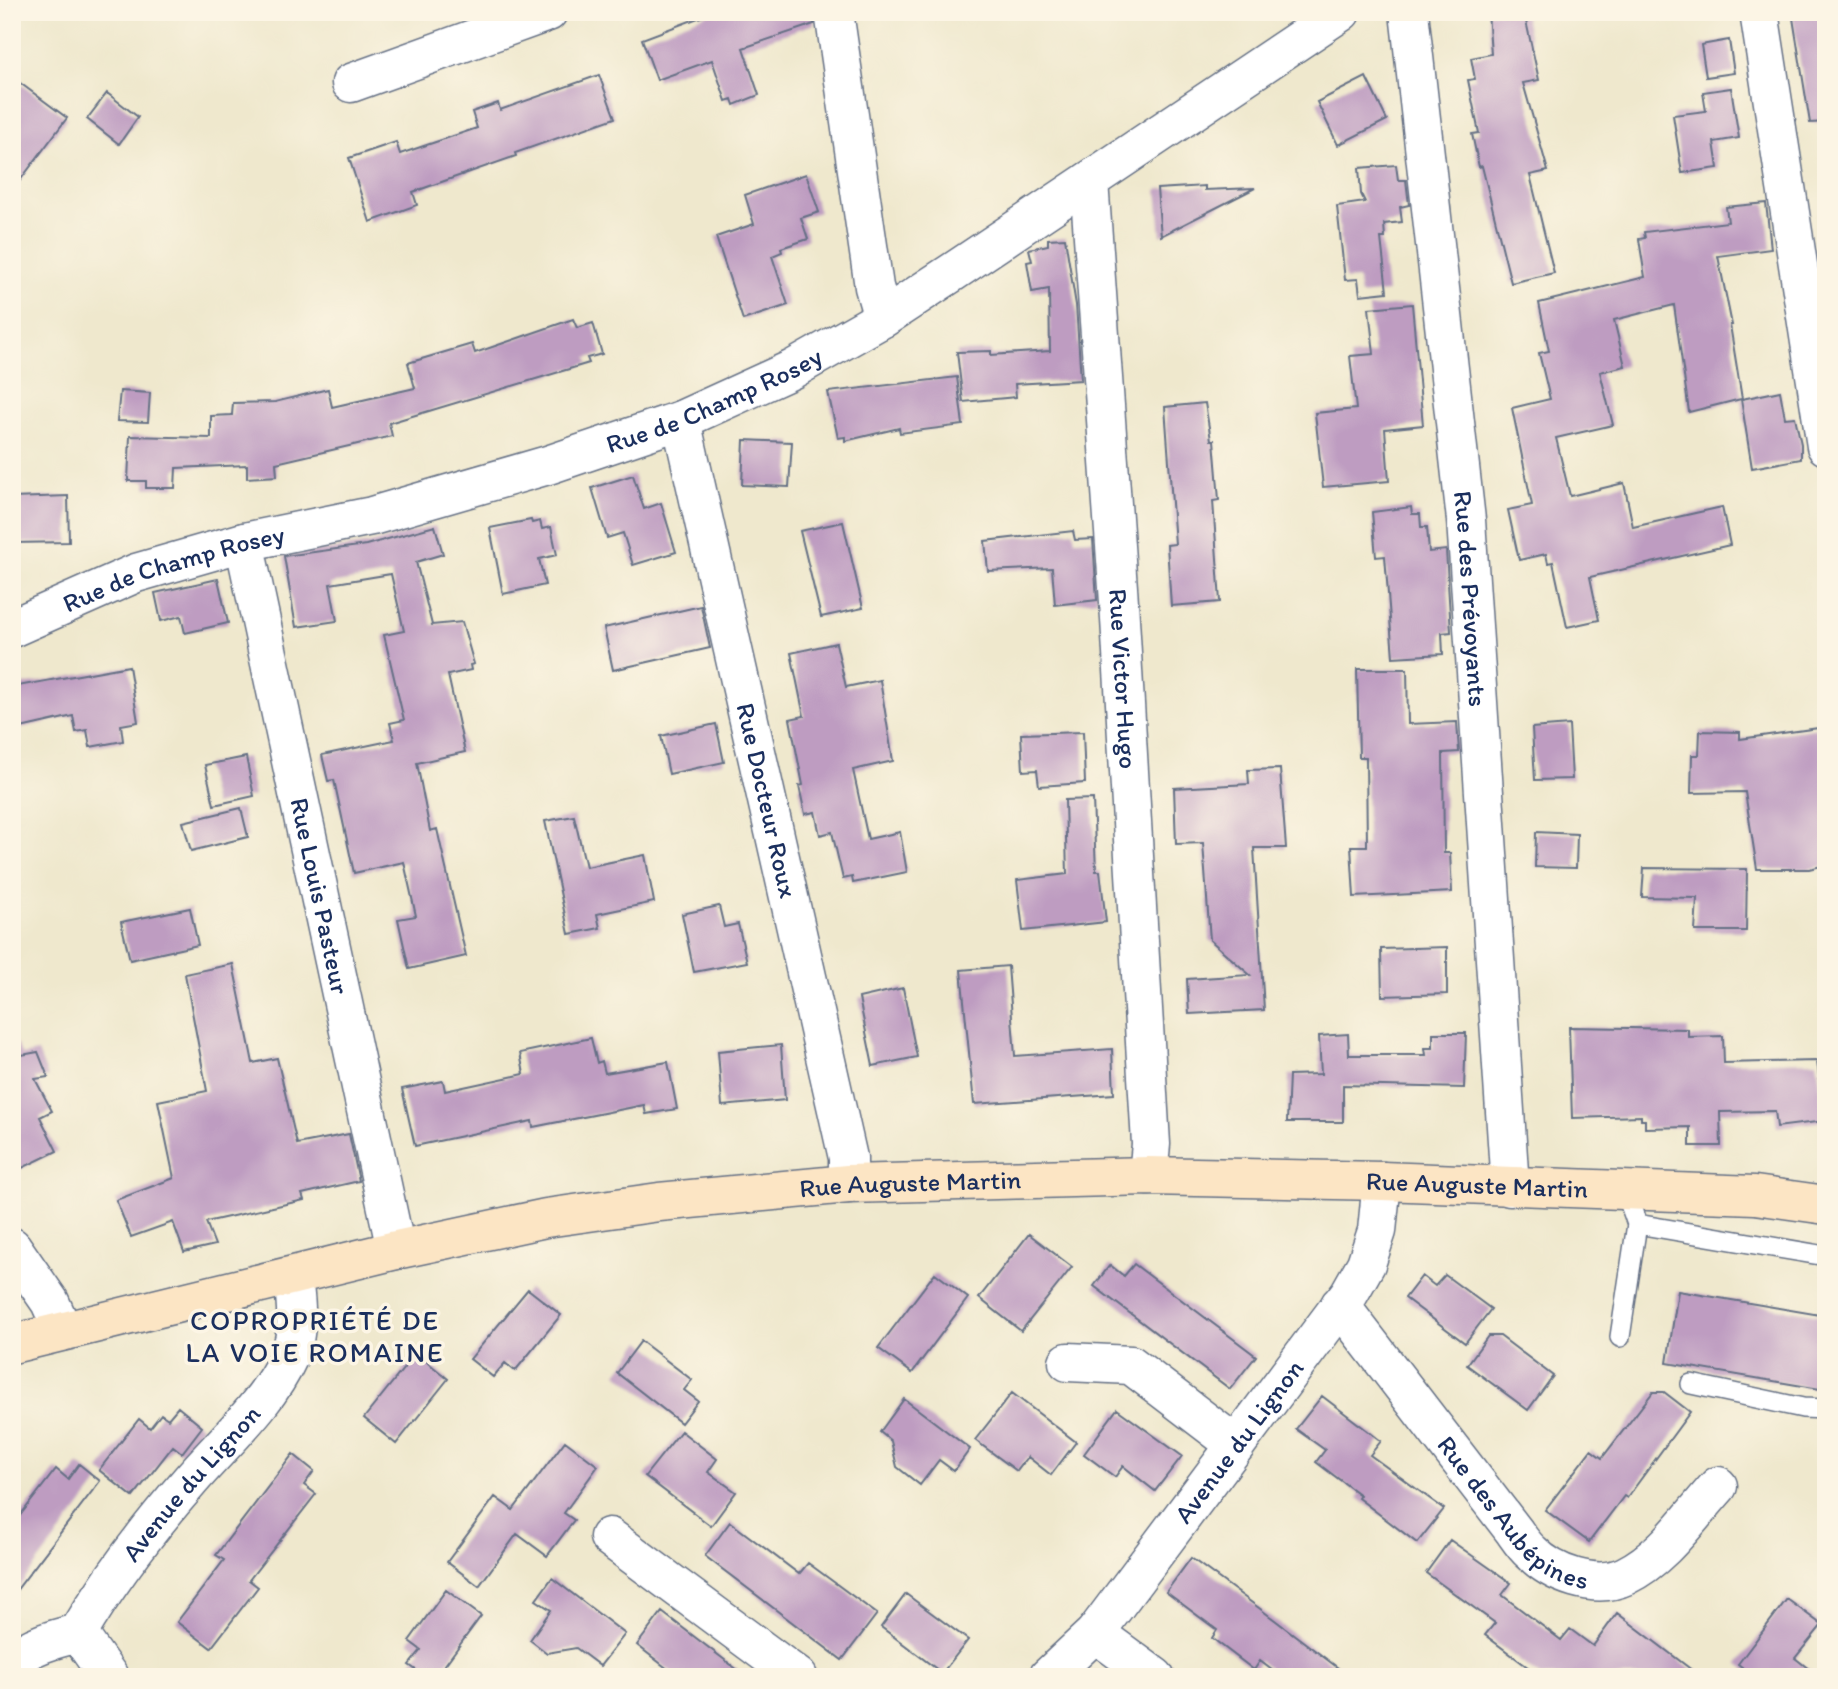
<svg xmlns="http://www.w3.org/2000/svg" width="1838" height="1689" font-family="Itim,sans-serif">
<rect width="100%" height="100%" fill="#fcf5e5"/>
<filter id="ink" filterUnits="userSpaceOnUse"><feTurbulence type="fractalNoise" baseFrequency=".0143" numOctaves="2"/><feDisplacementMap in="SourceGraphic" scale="14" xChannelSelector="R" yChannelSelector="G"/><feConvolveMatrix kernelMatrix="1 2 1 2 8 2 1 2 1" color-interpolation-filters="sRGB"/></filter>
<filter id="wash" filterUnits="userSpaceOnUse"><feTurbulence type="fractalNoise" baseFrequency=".00686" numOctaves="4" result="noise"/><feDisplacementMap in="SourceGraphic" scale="28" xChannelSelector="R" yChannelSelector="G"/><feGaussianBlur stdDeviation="1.57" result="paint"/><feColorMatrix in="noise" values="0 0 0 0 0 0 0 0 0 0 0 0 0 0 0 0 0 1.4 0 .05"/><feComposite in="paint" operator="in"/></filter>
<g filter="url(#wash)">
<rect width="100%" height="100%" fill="#efe8cd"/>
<g id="blocks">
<!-- building -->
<path fill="#be9cc1" d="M714,12H813L814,24L743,48L759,95L734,105L732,99L726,101L712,60L657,80L642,39Z
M1488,12H1524L1539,80L1523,83L1548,171L1530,175L1554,273L1511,283L1482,166L1479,167L1472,134L1479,133L1468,80L1475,79L1471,58L1491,54Z
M1792,12H1826V122L1810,123Z
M1729,40L1734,73L1706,77L1701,45Z
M599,75L615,118L515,153L516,156L413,192L417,205L370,222L349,158L396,142L400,154L477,128L472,112L498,103L500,110Z
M12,77L67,118L12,191Z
M1366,77L1387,120L1338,145L1317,102Z
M1731,88L1739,138L1714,142L1718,168L1682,173L1673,115L1706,111L1703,92Z
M107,93L138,117L119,144L87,119Z
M1396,165L1398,180H1406L1409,205L1400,207L1402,222L1384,224L1385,238H1381L1387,292L1360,295L1358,279L1345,280L1337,206L1365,202L1361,194L1359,168Z
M806,174L819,212L801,218L808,239L781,248L782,252L772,256L788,305L743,320L716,237L754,224L745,195Z
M1205,186V190L1255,188L1161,236L1157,189Z
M1766,203L1771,249L1718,256L1732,325H1730L1742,399L1780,391L1785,418L1795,417L1801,444V459L1752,468L1741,399L1689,412L1674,305L1614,320L1625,366L1600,372L1613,425L1556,438L1570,496L1624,483L1633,527L1722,507L1730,545L1590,577L1599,620L1567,627L1553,562L1548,563L1546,554L1519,560L1508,510L1532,505L1512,408L1550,399L1539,353L1549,351L1539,303L1645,277L1639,239L1645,238L1644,232L1728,222L1726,207Z
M1065,238L1076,305L1081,380L1015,384L1016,397L963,402L957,352L991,351V355L1050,351L1049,289L1032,292L1027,262L1032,261L1029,249L1048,245V239Z
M1412,304L1423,425L1385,429L1389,481L1323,487L1315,413L1356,409L1350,356L1374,354L1369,308Z
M573,319L577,328L593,323L602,354L587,358L589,363L389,423L392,436L276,463L277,476L247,478V465L176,468L175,488H146V481H128L130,436L211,438V416L232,415L233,403L275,402L328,389L332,407L415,388L408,363L472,344L475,353Z
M957,377L963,425L900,433L899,428L845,441V437L838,438L828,392Z
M120,391L150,393L148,422L117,421Z
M1205,403L1211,440H1214L1219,500L1213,501L1220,602L1171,606L1167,545L1175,544L1165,407Z
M744,440L792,442L789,487L742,485Z
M633,475L644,509L661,503L676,552L633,565L623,533L607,538L592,488Z
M68,496L69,542L12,543V498Z
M1411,507L1412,514H1420L1421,527H1427L1429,552L1446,550L1451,632L1442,633L1443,654L1393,657L1385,556L1376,557L1372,512Z
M531,520L532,523L540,521L542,529L551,527L557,555L539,559L545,585L503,594L490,528Z
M843,522L863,608L821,617L800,531Z
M435,526L443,554L416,562L432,625L462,622L474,664L470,665L471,670L448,675L465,752L417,763L430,831L437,829L466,956L409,969L398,919L416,916L404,862L354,873L334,780L328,781L322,755L394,740L390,723L404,720L384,635L404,631L391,574L330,584L337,621L296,627L284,556L366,545Z
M1073,531L1075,540L1093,539L1097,600L1055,605L1052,568L988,571L985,541Z
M218,579L228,623L185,633L181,616L161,621L155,593Z
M701,606L710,648L613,670L604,628Z
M836,643L846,687L880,680L893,761L853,770L868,839L900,832L907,872L853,883L852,877L843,879L832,832L820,835L815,812L805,814L799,786L803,785L790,719L804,716L791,653Z
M129,666L138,722L121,725L123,741L90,747L87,730L76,732L73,716L12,730V687Z
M1357,669H1407L1408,724L1457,722L1459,752L1443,753L1444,853H1450L1452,892L1354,897L1351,846H1367L1366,757H1359Z
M716,724L724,762L669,774L661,736Z
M1569,725L1572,779L1535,780L1532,728Z
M1826,727V865L1809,869H1757L1745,792L1691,793L1692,755H1699L1700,731L1740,732V739Z
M1083,732L1085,783L1039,786L1037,770L1023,771L1021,734Z
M246,757L254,796L214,805L205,765Z
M1280,769L1286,848H1254L1264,1010L1189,1014L1187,979L1250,975L1210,940L1203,843L1176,844L1174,788L1249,784L1248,770Z
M1093,799L1096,871H1100L1106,922L1023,931L1017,880L1067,874L1065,800Z
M241,808L248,837L191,851L183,822Z
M574,816L586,867L645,855L654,902L597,914L600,928L569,934L545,821Z
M1536,832L1577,834L1576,868L1535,867Z
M1644,868L1747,869L1746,931H1695L1697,898L1642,897Z
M719,906L724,927L738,924L747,962L694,972L682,914Z
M190,908L198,945L130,960L121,922Z
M1447,947V994L1382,996L1381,949Z
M233,964L253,1063L277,1058L297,1144L349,1134L359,1181L302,1194L304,1200L206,1222L215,1245L184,1252L173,1222L131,1237L116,1200L174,1178L158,1101L207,1091L185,974Z
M1008,966L1015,1056L1112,1049L1114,1094L974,1104L961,970Z
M903,988L917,1057L873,1066L859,998Z
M1569,1027L1688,1029V1037L1723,1036L1724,1063L1817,1061L1825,1121L1777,1127L1775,1111L1720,1112L1721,1146H1690V1127L1645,1128V1120H1641V1116L1572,1118Z
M1433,1033H1466L1464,1088L1343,1085V1122H1287L1289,1075L1321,1074L1319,1036L1348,1034L1349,1055H1426L1425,1048H1433Z
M12,1035L22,1055L38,1052L48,1077L35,1079L52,1111L40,1117L57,1151L12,1173Z
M591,1038L597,1063L602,1061L605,1073L668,1062L677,1109L646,1114L644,1105L533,1127L532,1121L415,1146L402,1089L443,1081L445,1091L524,1074L520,1053Z
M781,1045L785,1100L722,1106L718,1051Z
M1029,1234L1072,1267L1021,1331L979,1298Z
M1134,1264L1256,1356L1230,1389L1094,1286L1110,1265L1124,1276Z
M935,1273L968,1298L912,1373L878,1348Z
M1445,1275L1491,1309L1465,1343L1405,1298L1422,1276L1435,1286Z
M528,1289L561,1315L515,1371L505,1363L493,1377L470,1359Z
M1678,1291L1826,1316V1390L1667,1363Z
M1488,1336H1500L1553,1376L1528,1410L1467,1365Z
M641,1341L692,1380L684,1390L698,1401L681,1423L617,1373Z
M416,1353L448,1379L396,1444L364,1418Z
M1653,1392H1664L1690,1412L1627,1498L1624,1496L1589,1542L1545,1510L1591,1450L1602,1458Z
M1012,1393L1076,1442L1051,1475L1028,1457L1017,1471L975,1440Z
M1322,1396L1381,1441L1370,1455L1444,1509L1417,1543L1358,1498L1360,1495L1316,1462L1325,1450L1296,1429Z
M904,1399L970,1449L954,1471L939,1460L920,1485L897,1467L891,1441L880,1432Z
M178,1407L202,1427L182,1453L173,1446L133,1497L99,1470L139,1419L150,1428L161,1414L168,1419Z
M1117,1409L1182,1456L1155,1491L1123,1466L1115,1477L1084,1454Z
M681,1431L717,1459L708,1472L736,1492L711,1526L645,1476Z
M565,1441L598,1466L564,1513L574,1520L547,1556L517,1534L479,1586L447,1562L495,1497L513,1510Z
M293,1454L314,1471L304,1485L316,1494L249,1580L258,1587L211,1648L177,1622L224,1560L216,1555Z
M79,1464L100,1481L12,1596V1526L56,1469L68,1479Z
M730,1522L799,1574L808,1563L877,1614L842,1660L705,1556Z
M1450,1540L1511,1583L1502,1595L1561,1640L1570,1629L1593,1646L1617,1613L1701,1677H1541L1485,1635L1495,1623L1426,1573Z
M1191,1558L1259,1608L1350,1677H1281L1260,1661L1254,1670L1212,1638L1217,1630L1166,1592Z
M552,1578L625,1634L600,1666L576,1648L547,1653L530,1640L551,1610L536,1600Z
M446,1590L481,1616L436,1677H426L409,1665L421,1650L409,1641Z
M906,1594L968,1640L942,1673L881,1627Z
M1787,1599L1822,1625L1795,1658L1819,1677H1755L1738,1664Z
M662,1612L747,1677H678L637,1645Z"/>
</g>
</g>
<g filter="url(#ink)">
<use href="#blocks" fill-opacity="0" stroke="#657085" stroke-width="2"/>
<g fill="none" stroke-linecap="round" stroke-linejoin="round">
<defs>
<path id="lane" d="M1625,1190L1637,1224L1826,1256
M1620,1337L1637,1224
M1691,1384L1803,1408L1826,1409"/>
<g id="street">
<path d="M834,12L874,287L883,318"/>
<path id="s1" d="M1409,12L1466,520L1510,1187"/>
<path d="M1759,12L1826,446"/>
<path d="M351,83L548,12"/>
<path id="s2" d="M1089,181L1119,602L1151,1144L1148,1176"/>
<path id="s3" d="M681,420L848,1158V1184"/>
<path id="s4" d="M244,542L396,1250"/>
<path id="s5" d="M12,628L136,573L244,542L372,516L548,465L681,420L793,369L883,318L953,272L1341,12"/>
<path d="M12,1247L50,1302L63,1331"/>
<path id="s6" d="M1340,1305L1514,1531C1519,1538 1524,1546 1531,1552C1552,1574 1595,1590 1625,1576C1663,1558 1690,1517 1718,1486"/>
<path d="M1068,1362L1131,1365L1236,1445"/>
<path d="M609,1537L798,1677"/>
<path d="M1095,1633L1155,1677"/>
<path d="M12,1661C31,1645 54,1639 78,1633"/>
<path id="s7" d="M109,1677L78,1633C110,1579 148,1529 189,1482C223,1442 267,1405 289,1356C300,1332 296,1302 293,1277"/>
<path id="s8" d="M1048,1677L1095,1633L1349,1294L1366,1264L1377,1231L1382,1181"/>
</g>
<g id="secondary">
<path id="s9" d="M12,1344L396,1250L546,1218L659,1202L848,1184L1148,1176L1382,1181L1755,1195L1826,1205"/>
</g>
</defs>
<!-- lane casing -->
<use href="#lane" stroke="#657085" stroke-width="22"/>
<!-- street casing -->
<use href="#street" stroke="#657085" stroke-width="41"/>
<!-- secondary casing -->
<use href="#secondary" stroke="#657085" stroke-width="41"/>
<!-- lane -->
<use href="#lane" stroke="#fff" stroke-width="19"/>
<!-- street -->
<use href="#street" stroke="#fff" stroke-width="38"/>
<!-- secondary -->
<use href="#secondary" stroke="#fce5c4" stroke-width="38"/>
</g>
</g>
<g text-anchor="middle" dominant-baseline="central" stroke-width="7" stroke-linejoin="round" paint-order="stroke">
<!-- street labels -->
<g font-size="26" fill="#1b2f5e" stroke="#fcf5e5">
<text stroke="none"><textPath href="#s5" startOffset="740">Rue de Champ Rosey</textPath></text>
<text stroke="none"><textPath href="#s5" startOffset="173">Rue de Champ Rosey</textPath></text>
<text stroke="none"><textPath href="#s1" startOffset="590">Rue des Prévoyants</textPath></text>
<text stroke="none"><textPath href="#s2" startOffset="499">Rue Victor Hugo</textPath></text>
<text stroke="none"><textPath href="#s3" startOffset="390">Rue Docteur Roux</textPath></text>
<text stroke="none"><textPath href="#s4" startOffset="362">Rue Louis Pasteur</textPath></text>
<text stroke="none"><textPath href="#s9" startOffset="915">Rue Auguste Martin</textPath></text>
<text stroke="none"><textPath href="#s9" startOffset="1482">Rue Auguste Martin</textPath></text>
<text stroke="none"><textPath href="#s8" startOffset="304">Avenue du Lignon</textPath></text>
<text stroke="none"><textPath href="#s7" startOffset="242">Avenue du Lignon</textPath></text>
<text stroke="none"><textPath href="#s6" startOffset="273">Rue des Aubépines</textPath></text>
</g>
<!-- neighbourhood labels -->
<g font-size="28" letter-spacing="2" fill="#1b2f5e" stroke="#fcf5e5">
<text x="315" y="1320">COPROPRIÉTÉ DE<tspan x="315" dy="32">LA VOIE ROMAINE</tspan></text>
</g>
</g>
<!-- margin -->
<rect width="1838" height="1689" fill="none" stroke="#fcf5e5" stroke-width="42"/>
</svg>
